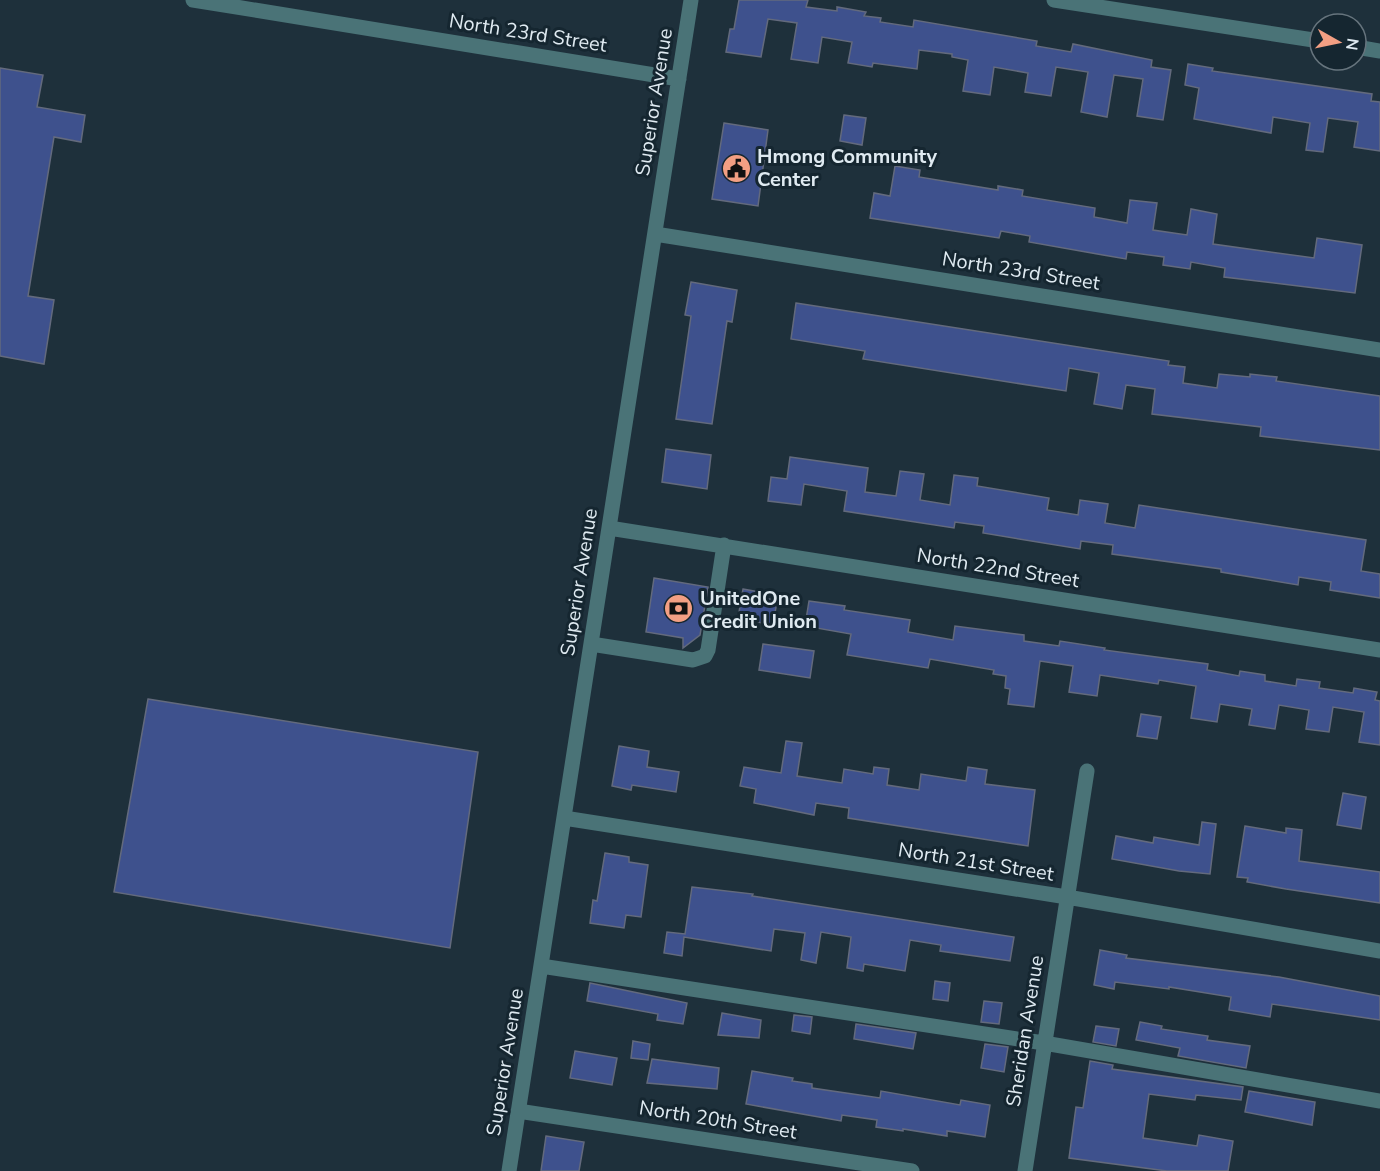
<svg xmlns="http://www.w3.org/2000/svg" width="1380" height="1171" font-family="'Nunito Sans',sans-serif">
<rect width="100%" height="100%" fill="#1e303b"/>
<!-- building -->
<path fill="#3e518d" stroke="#636a7d" stroke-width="1.5" d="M739,0H808L806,7L837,11V7L866,12L864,16L881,18L880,22L913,27L914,20L1037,41L1036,46L1071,52L1073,44L1152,60L1151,67L1171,70L1163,120L1137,116L1143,79L1114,75L1107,117L1081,112L1088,72L1056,67L1051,96L1025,92L1028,73L994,67L990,95L963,91L968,60L952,57V54L919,50L917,69L873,63L872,67L848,63L852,42L822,37L818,63L791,59L797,23L768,19L761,57L726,52L730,29H734Z
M1188,64L1213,68L1212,71L1372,94L1371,101L1380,102V151L1354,147L1358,122L1328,118L1323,152L1306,150L1310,123L1273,117L1271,133L1194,119L1199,88L1185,85Z
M0,68L43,75L37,107L85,115L81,142L54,137L28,296L54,300L44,364L0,356Z
M844,115L866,118L862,145L840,141Z
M724,123L768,130L758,206L712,199Z
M895,166L920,170L919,177L998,190V186L1023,190L1022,196L1095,208L1094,217L1127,223L1130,200L1157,203L1153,230L1187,235L1191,209L1217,214L1213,244L1314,258L1317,238L1362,245L1355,293L1224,277L1225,268L1191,262L1190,269L1163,265L1164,257L1127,252L1126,259L1103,255L1029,242L1030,236L1001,231L999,238L870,218L874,193L890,196Z
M691,282L737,290L732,322L727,321L712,424L676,419L691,316L685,315Z
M796,303L1169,361L1168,365L1185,367L1183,383L1217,388L1219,374L1250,377V374L1277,377L1276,381L1380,396V450L1260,436L1261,427L1152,414L1155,389L1126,385L1122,409L1094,404L1099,373L1069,368L1066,391L863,359L865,351L791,339Z
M666,449L711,455L707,489L662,482Z
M790,457L868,468L865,492L896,496L900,471L924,474L920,500L950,505L954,475L978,478L977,486L1049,498L1047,510L1078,515L1080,500L1108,504L1105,523L1135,528L1139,505L1366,540L1361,571L1380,574V598L1330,590L1331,582L1299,577L1298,585L1221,572V569L1112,554L1113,545L1081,541L1080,549L983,533L984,526L955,522L954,528L844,511L847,491L804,484L801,505L768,501L771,477L787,479Z
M654,578L708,587L700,635L683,648V638L646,632Z
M743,589L766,593L765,598L777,601L773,625L738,618Z
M809,601L845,606L844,610L910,620L908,632L953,640L955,626L993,631L1024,635V641L1059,646L1060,641L1105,648L1104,650L1208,664L1207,670L1239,676L1240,671L1265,675V681L1296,686L1297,679L1320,682L1319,688L1353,693L1354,688L1377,692L1375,700L1380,701V745L1359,742L1364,712L1333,707L1329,732L1306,729L1309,710L1279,705L1275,729L1249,725L1252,709L1220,704L1217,722L1191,718L1196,686L1159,680L1158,684L1100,675L1097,696L1069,692L1073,666L1040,661L1034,707L1008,704L1010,689L1005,688L1006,676L993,674L994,670L930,659L928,668L847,655L851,634L805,626Z
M763,644L814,651L810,678L759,670Z
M148,699L478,752L450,948L114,892Z
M1141,714L1161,717L1157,739L1137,736Z
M786,741L802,743L797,776L842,783L844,769L873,774L874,767L889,769L887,785L919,790L921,774L966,781L968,767L987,770L985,784L1035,790L1028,846L848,818L849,808L816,803L814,815L754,803L756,789L740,786L744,767L781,773Z
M619,746L649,751L647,767L679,772L676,792L632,785L631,790L612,786Z
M1343,793L1366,797L1361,829L1337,825Z
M1202,822L1216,824L1210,874L1179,871L1112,859L1116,836L1153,843L1154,837L1199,845Z
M1245,826L1286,833V828L1302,830L1299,861L1380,872V903L1286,889L1247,882L1248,878L1237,877Z
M605,853L629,857V862L648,865L641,917L626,915L624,928L590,923L593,900L597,901Z
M692,887L753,894L752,896L1014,937L1010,961L940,951L941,945L910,940L905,971L864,964L863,971L847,968L851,937L821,932L816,963L801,960L805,933L774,929L771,951L684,937L682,956L664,953L667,932L685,934Z
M1100,950L1127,955L1126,958L1279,977L1380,996V1020L1272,1004L1270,1017L1229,1010L1231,997L1169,987V989L1115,982L1114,989L1094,985Z
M935,981L950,983L948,1001L933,999Z
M590,983L687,1003L683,1024L657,1020L658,1014L587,1001Z
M984,1001L1002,1003L999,1024L981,1022Z
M722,1013L761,1020L759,1038L718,1035Z
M794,1015L812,1017L810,1034L792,1031Z
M1140,1022L1162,1026L1161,1029L1208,1036L1207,1040L1250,1046L1246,1068L1178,1056L1180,1048L1136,1040Z
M856,1024L916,1033L913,1049L854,1039Z
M1096,1026L1119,1029L1116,1046L1093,1042Z
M633,1041L650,1044L648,1060L631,1058Z
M985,1044L1008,1047L1004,1072L981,1068Z
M575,1051L617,1058L612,1085L570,1078Z
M652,1059L719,1068L717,1089L647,1083Z
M1090,1061L1113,1065L1112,1069L1243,1087L1241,1100L1196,1095L1195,1100L1149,1094L1143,1138L1197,1146L1199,1135L1233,1141L1228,1171H1167L1069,1158L1076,1107L1083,1108Z
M752,1071L793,1078L792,1081L812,1084V1088L880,1098L881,1091L960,1105L961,1100L990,1105L985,1137L947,1131V1136L903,1129V1131L876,1127L877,1120L842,1115L841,1121L746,1104Z
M1249,1091L1315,1102L1312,1125L1245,1112Z
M546,1136L584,1142L579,1171H541Z"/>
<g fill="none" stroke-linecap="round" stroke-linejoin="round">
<!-- minor -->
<path stroke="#4a7377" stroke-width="15" d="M193,0L679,79
M1054,0L1320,41
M1356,47L1380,51
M655,234L1380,350
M609,528L1380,650
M591,644L693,660L705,656L708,650L724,545
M564,818L1067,897L1380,951
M541,966L1044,1043L1380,1101
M518,1111L912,1171
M509,1171L691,0
M1025,1171L1087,771"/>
</g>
<!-- icons -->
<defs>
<symbol id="civic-disc" viewBox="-11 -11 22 22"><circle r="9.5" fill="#f39f83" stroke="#152630"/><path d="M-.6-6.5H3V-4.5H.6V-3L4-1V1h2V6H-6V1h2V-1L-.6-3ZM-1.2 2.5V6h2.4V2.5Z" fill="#111"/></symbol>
<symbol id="bank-disc" viewBox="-11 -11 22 22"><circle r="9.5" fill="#f39f83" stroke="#152630"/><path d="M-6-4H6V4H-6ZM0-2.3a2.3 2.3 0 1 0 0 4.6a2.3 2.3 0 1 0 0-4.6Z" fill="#111"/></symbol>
</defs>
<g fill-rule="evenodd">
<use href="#civic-disc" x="720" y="152" width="33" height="33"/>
<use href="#bank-disc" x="662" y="592" width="33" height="33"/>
</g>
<g text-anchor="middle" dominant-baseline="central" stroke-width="6" stroke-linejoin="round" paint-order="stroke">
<!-- street labels -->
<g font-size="20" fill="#dfeaf1" stroke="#152630">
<text transform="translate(528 33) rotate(9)">North 23rd Street</text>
<text transform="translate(654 102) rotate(-81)">Superior Avenue</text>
<text transform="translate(1021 271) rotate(9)">North 23rd Street</text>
<text transform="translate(998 568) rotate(9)">North 22nd Street</text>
<text transform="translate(579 582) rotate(-81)">Superior Avenue</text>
<text transform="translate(976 862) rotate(9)">North 21st Street</text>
<text transform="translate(1025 1031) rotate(-81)">Sheridan Avenue</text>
<text transform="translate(505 1062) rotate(-81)">Superior Avenue</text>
<text transform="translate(718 1120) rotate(9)">North 20th Street</text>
</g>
<!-- poi labels -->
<g font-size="20" font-weight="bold" fill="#dfeaf1" stroke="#152630" text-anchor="start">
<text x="757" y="156">Hmong Community<tspan x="757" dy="23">Center</tspan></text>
<text x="700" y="598">UnitedOne<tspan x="700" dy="23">Credit Union</tspan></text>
</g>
</g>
<!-- north arrow -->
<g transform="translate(1338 42) rotate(99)"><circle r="28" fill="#152630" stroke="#66747d" stroke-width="1.5"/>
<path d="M0-4.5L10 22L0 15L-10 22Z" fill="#f39f83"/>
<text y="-9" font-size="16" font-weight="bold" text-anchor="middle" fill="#dfeaf1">N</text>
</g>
</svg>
